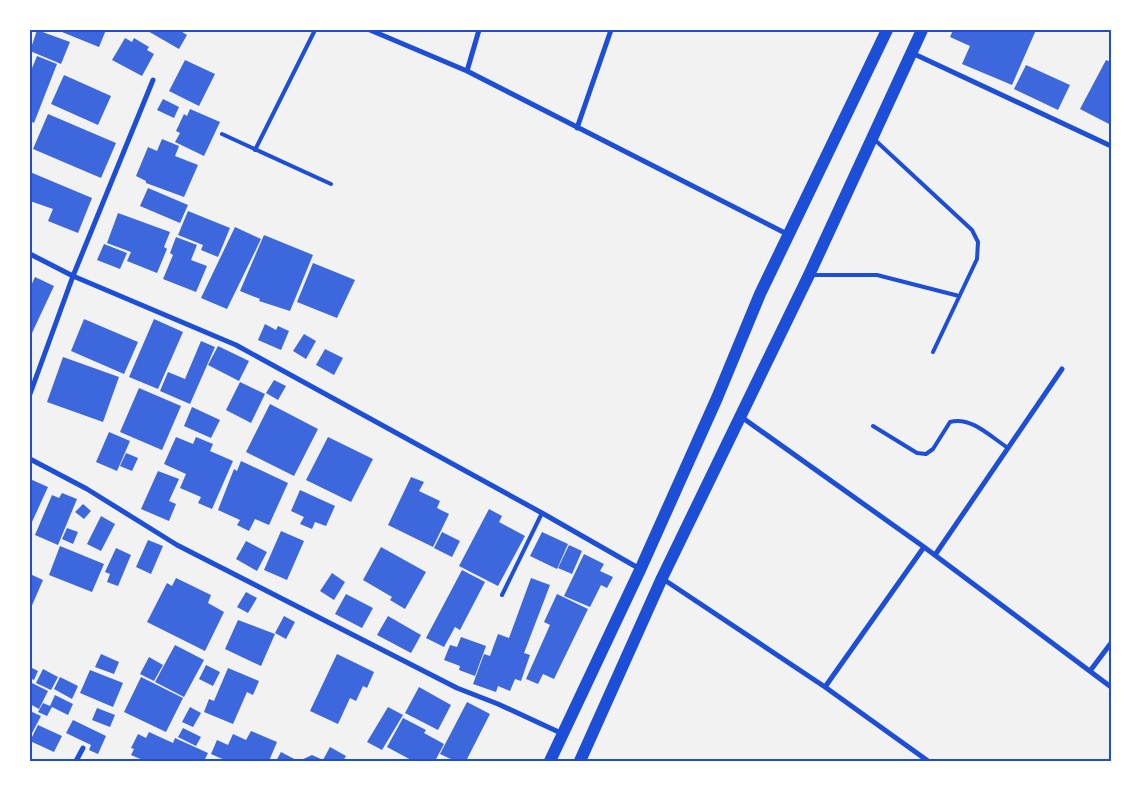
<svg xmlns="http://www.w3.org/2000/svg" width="1141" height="791" font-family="Karla,sans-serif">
<rect width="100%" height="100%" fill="#f2f2f2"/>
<!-- building -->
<path fill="#3d67dc" d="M37,30L70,42L61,64L30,51Z
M57,30H106L99,47Z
M146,30H179L187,35L179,49Z
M953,30H1036L1012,85L962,64L970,46L950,37Z
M125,38L132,42L134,38L149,47L147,50L154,54L142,76L112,60Z
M37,56L57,64L34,123L30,121V73Z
M185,60L215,74L199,106L169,91Z
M1106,60L1111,62V125L1080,109Z
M1026,65L1070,85L1058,110L1014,89Z
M64,75L111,96L98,125L51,104Z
M163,99L179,107L174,118L157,110Z
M190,109L220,122L204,156L175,142L180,133L176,131L184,114L187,116Z
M48,114L116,143L101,178L33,149Z
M162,139L179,146L175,156L198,165L184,197L146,183V181L136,176L148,147L157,151Z
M30,172L92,198L78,233L48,221L53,209L30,201Z
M148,188L188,205L180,223L140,206Z
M188,211L230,228L218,257L201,250L203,245L178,235Z
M118,213L170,232L164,247L167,249L157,273L127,261L131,252L107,243Z
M235,227L261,239L227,309L201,298Z
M264,235L313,255L290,311L259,301L260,299L240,291Z
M176,237L197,245L191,260L207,266L196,292L163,279L173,255L170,253Z
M104,244L127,253L120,269L97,260Z
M313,263L355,280L337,318L297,302Z
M35,277L54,286L32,333L30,288Z
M84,319L138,342L124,374L71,351Z
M154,319L183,332L158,389L129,377Z
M265,324L276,330L278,326L289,331L281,350L258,340Z
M304,334L316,341L306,359L293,351Z
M201,341L215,347L190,404L160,391L168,372L185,379Z
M218,346L249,361L239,381L208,365Z
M325,349L343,358L334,375L316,365Z
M63,357L119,377L103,422L47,402Z
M274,380L286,386L278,400L266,393Z
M240,382L265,394L251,423L226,410Z
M139,388L181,406L162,450L120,432Z
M270,404L318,429L294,476L246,452Z
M192,407L220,420L211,438L184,426Z
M109,432L130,441L117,471L96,462Z
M176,437L193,444L196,437L213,444L210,451L233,461L212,509L198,503L201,497L180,488L186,474L164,464Z
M328,437L373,459L351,502L306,480Z
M126,453L138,458L132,471L120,466Z
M241,461L288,483L269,525L255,519L249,531L237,525L240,520L218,510L234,469L237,471Z
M158,471L179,479L169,501L176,504L169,521L141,509Z
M411,477L424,482L419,491L440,501L437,508L449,514L433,547L388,525Z
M30,479L48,487L32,522L30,521Z
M300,490L335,506L326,526L315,522L312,529L300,524L304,517L291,511Z
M62,493L77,499L58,545L35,535L52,495L59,498Z
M83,504L91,511L84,519L75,512Z
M489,509L502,516L499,522L525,536L498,586L459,566Z
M101,516L115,524L101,551L87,544Z
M67,528L78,532L73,544L62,539Z
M281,531L304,541L287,580L264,570Z
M442,532L460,541L452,557L434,548Z
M542,532L568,544L557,569L530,556Z
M148,540L163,546L151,574L136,567Z
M246,541L267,552L257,571L236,559Z
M569,545L582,551L572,574L558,568Z
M60,546L104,564L92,592L49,575Z
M381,547L426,572L405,609L390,600L392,597L363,580Z
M116,548L131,555L118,586L107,582L110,574L105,572Z
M584,554L604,564L600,571L613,577L607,588L601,585L590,607L564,596Z
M462,570L485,582L460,630L455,627L444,647L426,638Z
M332,573L345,582L334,600L320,591Z
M30,574L43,580L30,610Z
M176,578L211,595L208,603L224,612L205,651L147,622L167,583L172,586Z
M531,578L550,585L524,653L530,655L521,681L515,679L510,691L498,686L496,692L473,684L484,654L490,656L498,634L509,638Z
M246,592L257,598L248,613L237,607Z
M346,594L373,608L362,628L335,614Z
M557,594L588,609L554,679L543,674L538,684L526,679L550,625L544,622Z
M284,616L295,622L286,639L275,633Z
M388,616L421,635L411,653L377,635Z
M238,620L275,634L261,666L225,649Z
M461,637L486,646L475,676L459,670L460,666L444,660L450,645L457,647Z
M175,645L204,660L184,697L155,682Z
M101,654L119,662L114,674L95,667Z
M337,654L374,672L367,688L363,686L356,701L350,698L338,724L310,711Z
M149,657L163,665L154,681L140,674Z
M206,665L220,672L213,686L199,679Z
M30,667L38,671L34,680L30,678Z
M228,668L259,681L253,695L247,692L233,724L204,712L209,699L214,701Z
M43,669L58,677L51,690L36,683Z
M90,670L123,683L113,707L80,693Z
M60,677L78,686L72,699L54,689Z
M141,677L183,698L166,732L124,712Z
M30,682L48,691L39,709L30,704Z
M419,687L451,705L438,730L405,713Z
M55,695L73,704L68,715L52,707L47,716L38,712L43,703L50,706Z
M467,702L490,714L466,761H455L440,754Z
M190,707L201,713L193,727L182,722Z
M388,707L403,715L382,750L367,742Z
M97,708L115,715L110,727L92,720Z
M30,711L41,716L30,737Z
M403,718L426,730L424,733L444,744L435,761H413L387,747Z
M73,720L106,736L98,754L89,750L91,745L66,733Z
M38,725L62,736L54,752L30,741Z
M183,728L201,737L196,746L178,737Z
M251,731L277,742L269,761H227L211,754L217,740L228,745L233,734L246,740Z
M149,732L173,743L175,738L208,753L204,761H145L131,755L134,749L131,748L138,734L146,738Z
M330,747L346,756L343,761H299L312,755L323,760Z
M281,752L298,761H276Z"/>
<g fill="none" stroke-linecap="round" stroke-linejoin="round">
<!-- service -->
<path stroke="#1d4ed8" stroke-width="4" d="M222,134L331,184
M875,140L972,230L978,242L977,259L933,352
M255,150L315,30
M812,275H877L959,296
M873,426L917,453L926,454L933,449L950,422C971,416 991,437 1008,448
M502,595L542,513"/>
<!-- minor -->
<path stroke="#1d4ed8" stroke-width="5" d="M370,30L467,71L787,234
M912,53L1111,146
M467,71L479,30
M577,128L611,30
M30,254L73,276L236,345L542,513L640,569
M30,394L73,276L153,80
M740,416L924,547L1111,687
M30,459L87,489L177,545L457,688L498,704L563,734
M935,555L1062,369
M663,579L825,687L928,761
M1090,671L1111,643
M825,687L924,547
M76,761L83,748"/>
<!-- primary -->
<path stroke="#1d4ed8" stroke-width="12" d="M550,761L640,570L717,398L760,294L887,30
M580,761L662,578L809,275L922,30"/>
</g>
<!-- border -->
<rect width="1141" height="791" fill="none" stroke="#ffffff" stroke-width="62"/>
<rect x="31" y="31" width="1079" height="729" fill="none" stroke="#1d4ed8" stroke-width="2"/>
</svg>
